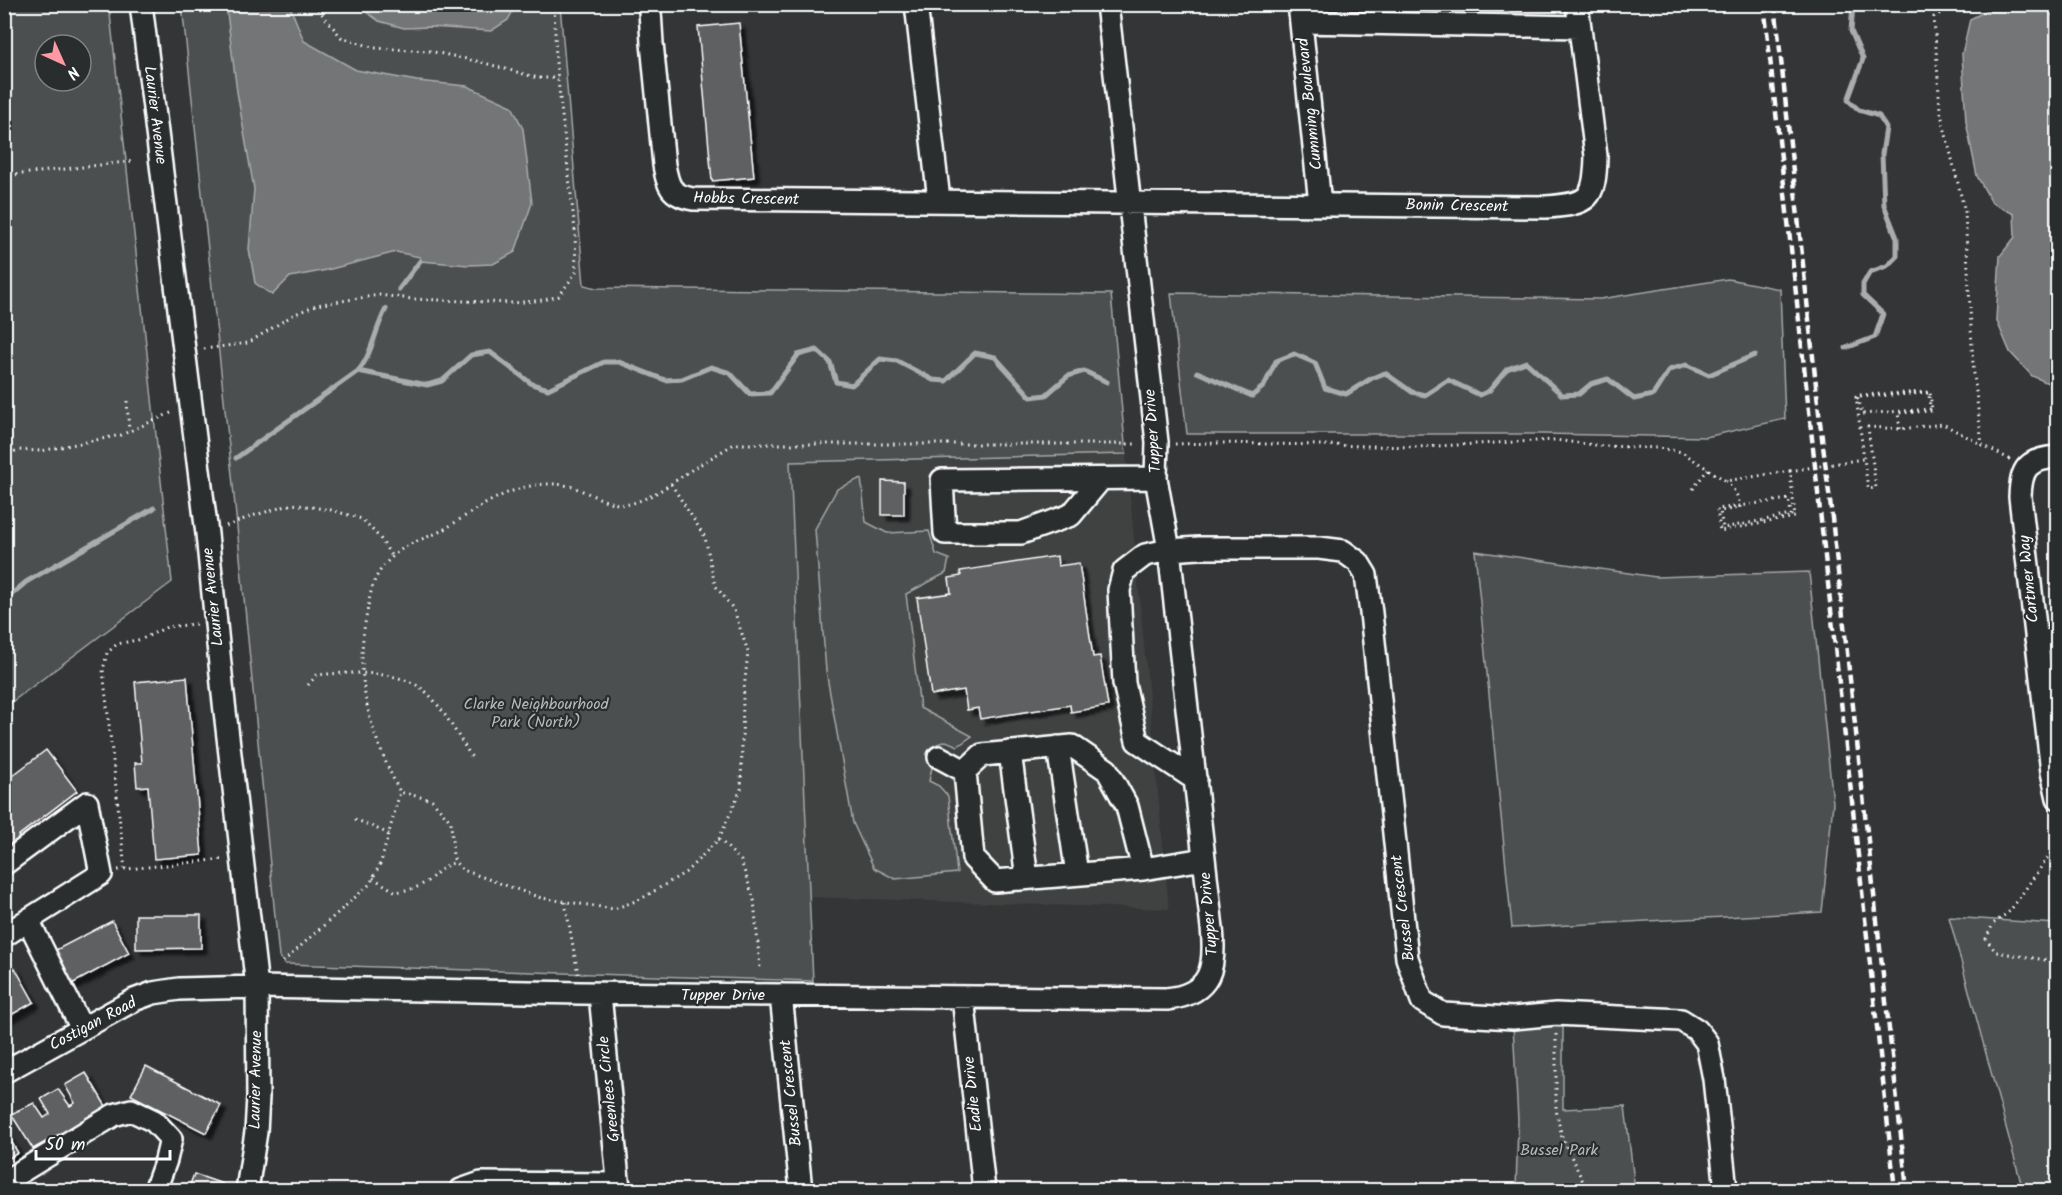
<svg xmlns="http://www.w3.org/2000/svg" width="2062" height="1195" font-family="Kalam,sans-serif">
<defs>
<filter id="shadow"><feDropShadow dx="5.5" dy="5.5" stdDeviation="1.5" flood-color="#0009"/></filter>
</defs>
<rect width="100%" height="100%" fill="#333536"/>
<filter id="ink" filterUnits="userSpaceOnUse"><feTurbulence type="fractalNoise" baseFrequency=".0167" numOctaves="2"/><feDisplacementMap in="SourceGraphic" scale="12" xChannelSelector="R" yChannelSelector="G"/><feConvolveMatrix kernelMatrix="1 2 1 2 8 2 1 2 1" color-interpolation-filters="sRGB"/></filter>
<g filter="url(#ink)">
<!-- built -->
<path fill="#404243" d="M1126,454L1169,909L809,897L790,462Z"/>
<!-- green -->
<path fill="#4c4f50" stroke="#a6a7a8" stroke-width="1.5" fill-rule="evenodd" d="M4,5H109L172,582L5,707ZM45,45H81V81H45Z
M182,5H560L584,285L596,288L1111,294L1126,454L790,462L813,981L285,964L279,957L232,475Z
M1728,279L1780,289L1785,419L1706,437L1542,434H1187L1171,293L1600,299Z
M861,478L866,522L887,533L929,531L936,554L949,559L946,573L906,594L920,708L972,736L958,746L946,741L937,744L929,781L939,786L948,796L957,873L895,879L874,868L853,823L826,671L815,529L837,489Z
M1475,551L1656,577L1809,572L1833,803L1822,912L1512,928Z
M1949,917L2057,924V1190H2023Z
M1513,1025L1563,1027V1109L1625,1106L1635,1190H1516L1518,1120Z"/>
<!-- water -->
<path fill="#737576" stroke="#abacad" stroke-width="1.5" d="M226,5H293L291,9L304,41L356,70L417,81L467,86L512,106L523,129L532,203L515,252L493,264L469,265L420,261V257L396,252L327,270L290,277L272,295L255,283L249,249L254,189L237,92Z
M357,5H516L508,20L491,31L430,27L404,28L379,21Z
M2043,5L2056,20L2057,46L2058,293L2054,318L2057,331V387L2032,376L2010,352L1996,319L2000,256L2015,237L2014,214L1992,203L1977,176L1966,122L1962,54L1970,19L1998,5Z"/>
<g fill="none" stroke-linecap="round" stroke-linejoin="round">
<!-- stream -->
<path stroke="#abacad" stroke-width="5" d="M399,289L420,261
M1846,348L1875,337L1883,314L1863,295V284L1870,272L1887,266L1897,256V238L1884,205L1882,154L1886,128L1879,116L1859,110L1848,100L1863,59L1851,31L1853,4
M358,371L427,385L442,381L471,355L490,352L532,384L548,389L604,362H619L665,380L682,379L711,367L730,373L750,394L770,393L798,355L817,350L830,362L836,382L852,385L880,359L897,361L933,380L946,381L975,353L995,357L1031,397L1046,395L1068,376L1084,371L1107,382
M1197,372L1252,396L1264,386L1276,361L1294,354L1315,363L1325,388L1346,394L1372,378L1385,373L1412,392L1425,395L1448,380L1480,395L1489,391L1507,369L1526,362L1562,395L1579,394L1591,384L1608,379L1634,399L1653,395L1669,370L1687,365L1709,375L1755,355
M236,458L358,371C372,355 375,329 386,309
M4,601L26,582L154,508"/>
</g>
<!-- building -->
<path fill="#5f6162" stroke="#fff" stroke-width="1.5" filter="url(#shadow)" d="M739,23L754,177L712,181L698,27Z
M882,481L904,482V515H882Z
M1057,556L1058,566L1079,563L1093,657L1100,656L1108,706L1071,712L1070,705L980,719L978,708L967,710L964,690L931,695L917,598L951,593L949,578L961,576L960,571Z
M187,677L202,855L154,859L148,786L137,787L135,763H142L135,682Z
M46,750L77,791L18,836L24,845L4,852V782Z
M136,915H201V948L136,949Z
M112,921L129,953L68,986L50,953Z
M15,968L34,1002L4,1019V974Z
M146,1066L221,1105L206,1133L131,1095Z
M86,1073L107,1108L33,1149L11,1114L34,1103L44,1118L50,1114L41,1099L58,1089L70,1106L75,1103L65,1085Z
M4,1129L18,1153L4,1161Z
M194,1174L223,1184L221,1190H188Z"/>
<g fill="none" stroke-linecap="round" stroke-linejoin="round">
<defs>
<path id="minor" d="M141,4L207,534L223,694L257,987L258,1097L256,1132L247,1190
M651,4L650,11L652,43L664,165C668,186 670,195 693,199L1546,207C1589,204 1595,200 1596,156L1577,4
M916,4L939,200
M1299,4L1320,204
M1301,22L1580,27
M2058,457C2028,459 2021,467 2020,497L2052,772L2058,798
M1101,479L1071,515L1021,533H945L942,480L1156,478
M2036,640L2058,641
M1058,747L1077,874
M1010,752L1027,878
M939,757L965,771L973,858L995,881L1143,869L1204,859
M965,771L982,755L1072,746L1107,770L1127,806L1143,869
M1196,780L1137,741L1124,683L1119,590L1124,571L1145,555L1169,550L1199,548H1319L1343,551L1358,562L1366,575L1371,613L1407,958L1422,1001L1443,1014L1513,1018L1556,1014L1681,1020L1697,1030L1707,1043L1714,1079L1726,1190
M4,864L87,803L101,874L28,920
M4,936L28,920L82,1029
M600,994L619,1190
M781,995L801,1190
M963,997L984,1190
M4,1072L134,1000L153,993L179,989L257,987L581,993L1167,999C1212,994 1216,967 1212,928L1169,550L1156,478L1157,442L1107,4
M4,1182L114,1115L131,1110L154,1121L171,1139L166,1160L155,1190
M461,1190L481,1183L619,1184"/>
</defs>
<!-- minor casing -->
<use href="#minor" stroke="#fff" stroke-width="26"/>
<!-- path -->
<path stroke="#fff" stroke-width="3" stroke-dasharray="1.5 4.5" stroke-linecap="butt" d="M1955,4L1934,17L1940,110L1965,212L1973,365L1982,445
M318,9L341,37L375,48L429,51L481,62L538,78H558
M4,176L135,161
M204,349L248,343L293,315L316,305L379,295L412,299L513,303L544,300L559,296L576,272L575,230L556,62L554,4
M127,401L129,431
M1900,429L1898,413L1932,411L1930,392L1858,395V397L1862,414L1930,409L1929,393L1858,397H1856L1868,489L1876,488L1868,427L1900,429L1943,424L2011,460
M1175,444L1221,443L1418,447L1555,440L1603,446L1659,448L1682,452L1726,481L1790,471L1795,517L1720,531L1717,509L1789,499L1791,515L1723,528L1720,511L1740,508C1739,497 1735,490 1726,481
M4,449L11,454
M4,458L17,450L41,451L121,435L173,412
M671,484L705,537L715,585L734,610L748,652L743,699L741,789L719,839L686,872L641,899L614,909L541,898L463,870L456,863L453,857L451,822L432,800L400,792C370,734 353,678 367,613C371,589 373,575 392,557C409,540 429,539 448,527C475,510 504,489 537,485C547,483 564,484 573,487C587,492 615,508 629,504C650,499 666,487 684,475C700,464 718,454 734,444H1139
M1693,489L1708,469
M226,526L252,516L293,504L331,510L362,519L380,538L392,557
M308,685L317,675C348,672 396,670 421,688C439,700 460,740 473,759
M355,819L389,834
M719,839L741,861L754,900L760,968
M2058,843L2010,911L1993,924L1986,939L1996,952L2058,962
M125,869L103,670L107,653L117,644L142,639L167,627L196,624
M118,870L224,859
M373,878L396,892C405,890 416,889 423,884C434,878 443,864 455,863
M565,902L578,974
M283,962L370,884L381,862L400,792
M1556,1034V1110L1562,1137L1587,1190"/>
<!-- minor -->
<use href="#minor" stroke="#2a2d2e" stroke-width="21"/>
<!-- rail -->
<path stroke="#fff" stroke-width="4.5" stroke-dasharray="9 4.5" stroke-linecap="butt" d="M1764,4L1895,1190
M1775,4L1820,422L1831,509L1907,1190"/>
<!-- path-bridge -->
<path stroke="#fff" stroke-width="3" stroke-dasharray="1.5 4.5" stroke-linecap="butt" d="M1790,471L1863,459"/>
</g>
</g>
<g text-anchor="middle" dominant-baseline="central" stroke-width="4.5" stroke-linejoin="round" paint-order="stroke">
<!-- street labels -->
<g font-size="16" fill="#fff" stroke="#2a2d2e">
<text transform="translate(1310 104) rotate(-96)">Cumming Boulevard</text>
<text transform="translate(155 115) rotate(83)">Laurier Avenue</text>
<text transform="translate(746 199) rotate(1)">Hobbs Crescent</text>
<text transform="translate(1457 206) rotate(1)">Bonin Crescent</text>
<text transform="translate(1153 431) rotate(-94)">Tupper Drive</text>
<text transform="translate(2029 579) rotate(-96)">Cartmer Way</text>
<text transform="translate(213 597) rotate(-96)">Laurier Avenue</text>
<text transform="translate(1403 908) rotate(-97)">Bussel Crescent</text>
<text transform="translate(1209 914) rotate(-95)">Tupper Drive</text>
<text x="723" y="995">Tupper Drive</text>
<text transform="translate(93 1024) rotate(-28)">Costigan Road</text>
<text transform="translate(256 1080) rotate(-89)">Laurier Avenue</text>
<text transform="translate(609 1089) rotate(-96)">Greenlees Circle</text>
<text transform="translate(791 1093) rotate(-96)">Bussel Crescent</text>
<text transform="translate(973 1094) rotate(-96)">Eadie Drive</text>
</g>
<!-- park labels -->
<g font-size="16" fill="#b7b9b9" stroke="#2a2d2e">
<text x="536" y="704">Clarke Neighbourhood<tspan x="536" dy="18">Park (North)</tspan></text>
<text x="1559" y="1150">Bussel Park</text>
</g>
</g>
<!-- margin -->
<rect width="2062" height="1195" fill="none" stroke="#2a2d2e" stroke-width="24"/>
<rect x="12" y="12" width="2038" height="1171" fill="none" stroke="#fff" stroke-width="2" filter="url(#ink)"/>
<!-- north arrow -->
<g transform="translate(63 63) rotate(135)"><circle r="28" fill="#2a2d2e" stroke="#7f8182" stroke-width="1.5"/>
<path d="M0-4.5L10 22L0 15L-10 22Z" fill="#ff9aa2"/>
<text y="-9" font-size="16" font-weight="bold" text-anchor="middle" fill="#ffffff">N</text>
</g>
<!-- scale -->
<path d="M36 1150v9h134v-9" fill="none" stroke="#ffffff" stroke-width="3"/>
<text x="45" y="1150" font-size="18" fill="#ffffff" stroke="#2a2d2e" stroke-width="4.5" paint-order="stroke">50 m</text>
</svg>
